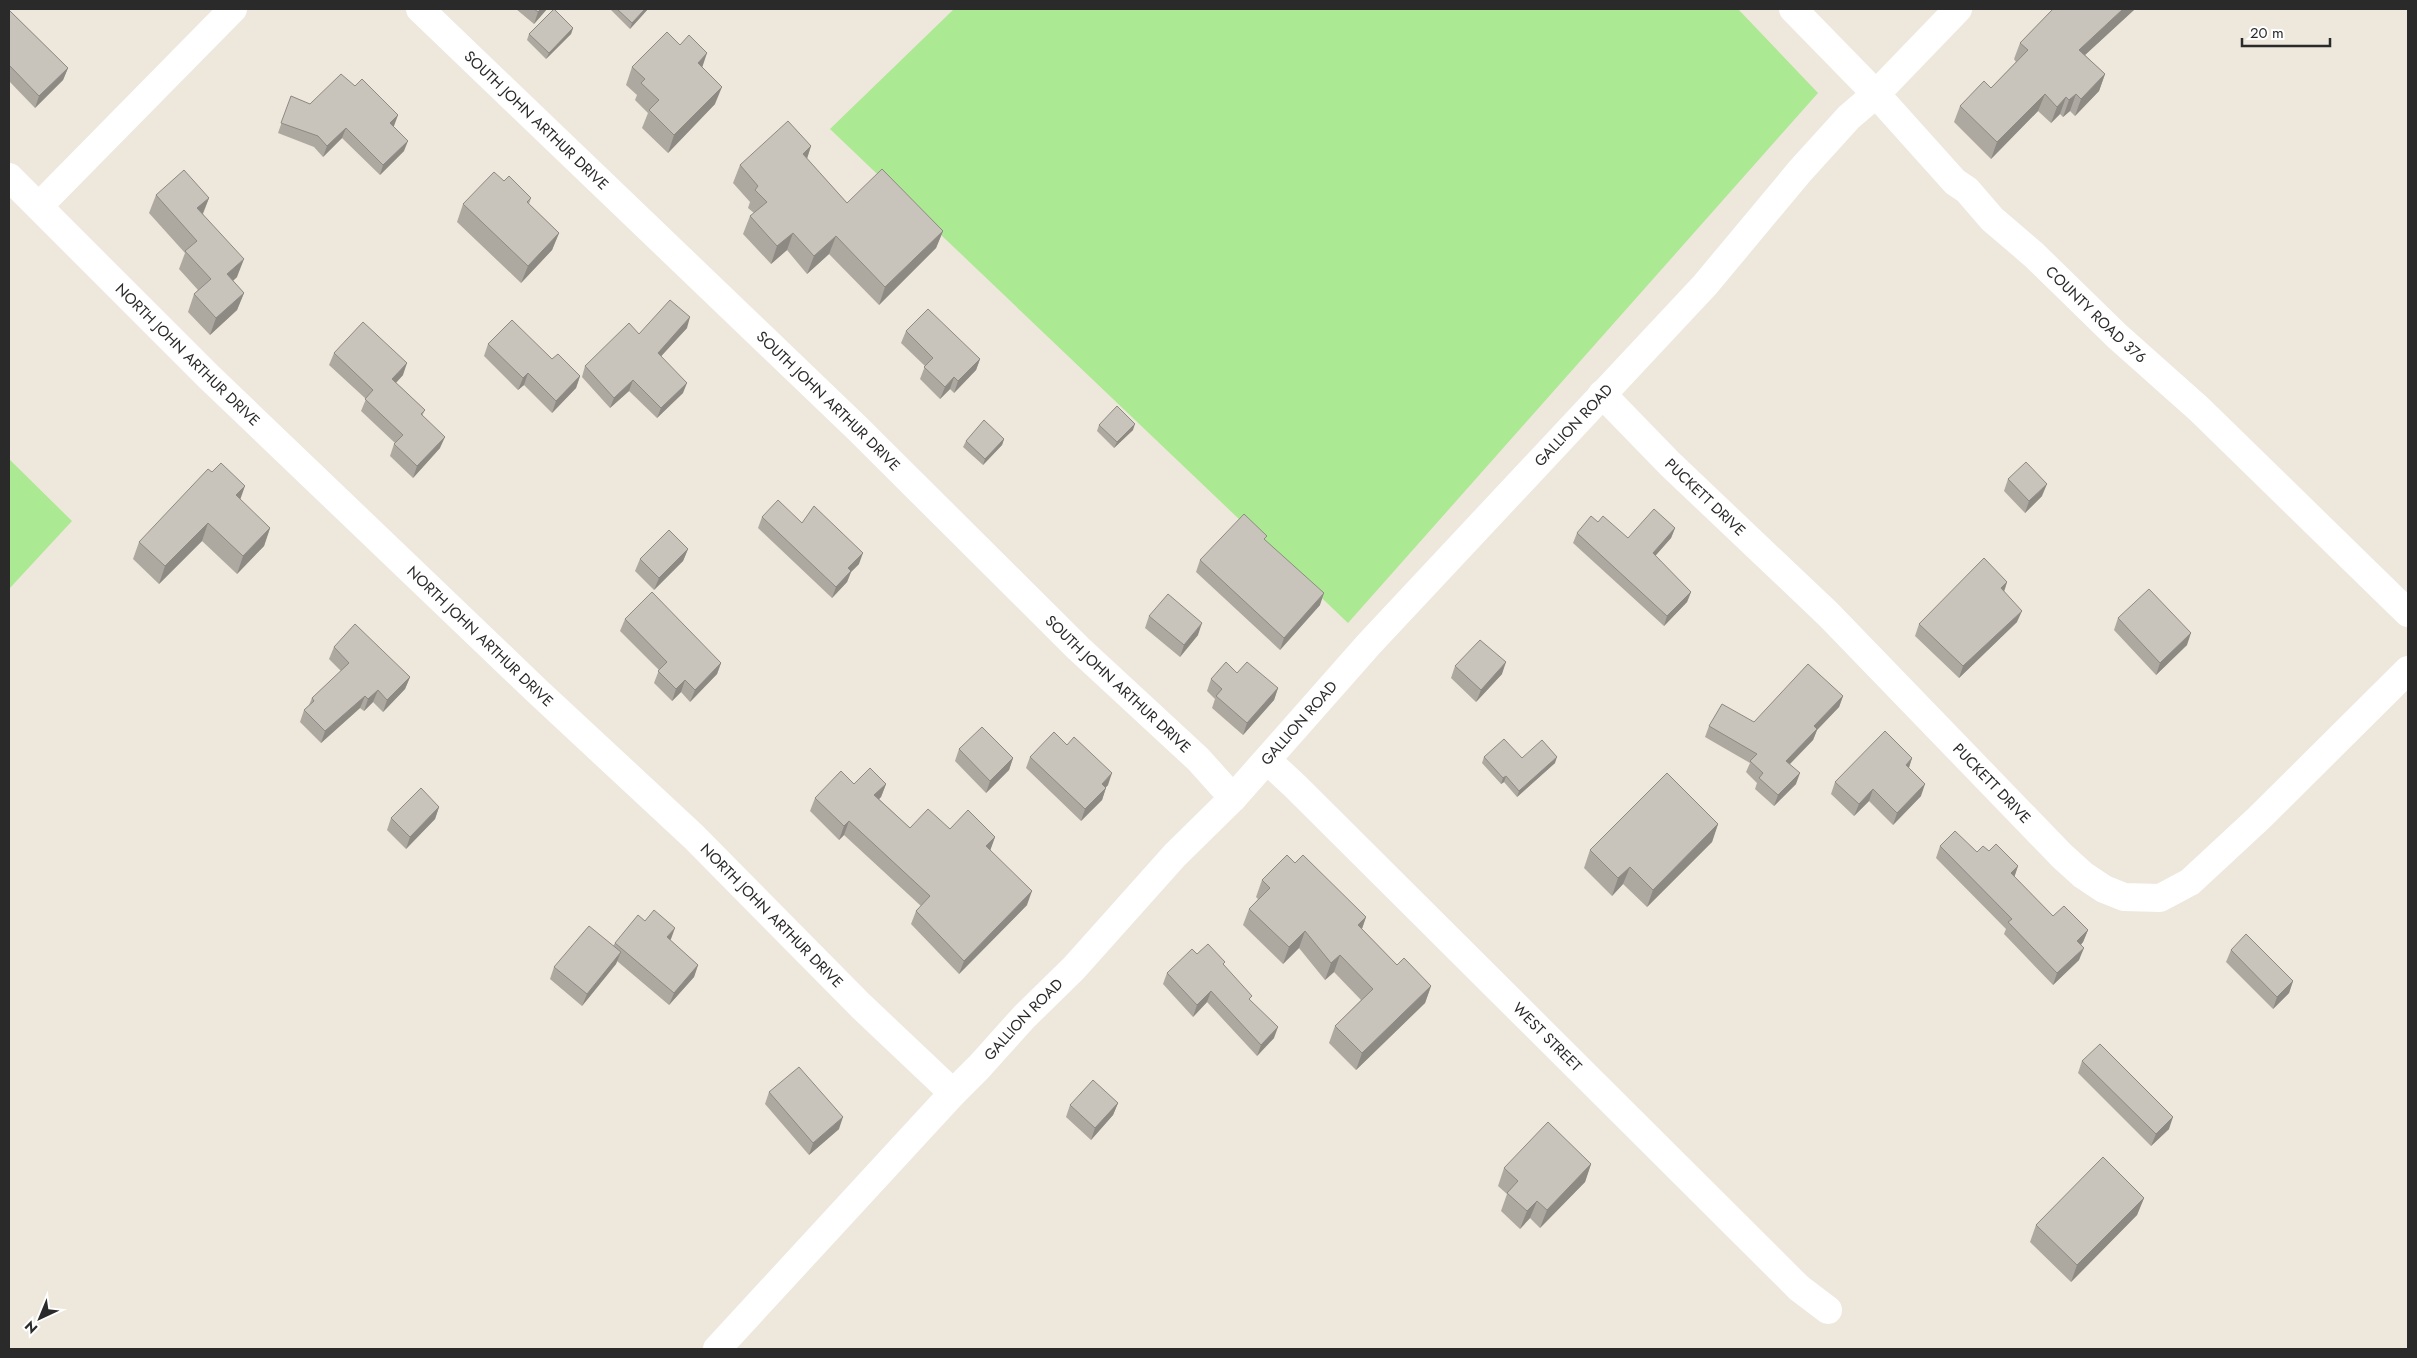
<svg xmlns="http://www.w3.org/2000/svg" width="2417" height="1358" font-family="Jost,sans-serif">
<rect width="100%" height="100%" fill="#eee7db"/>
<!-- green -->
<path fill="#abe992" d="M954,9H1738L1818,93L1348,623L830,129Z
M9,459L72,521L9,589Z"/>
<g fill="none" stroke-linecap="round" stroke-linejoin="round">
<!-- minor -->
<g stroke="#fff" stroke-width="28">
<path id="s1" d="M420,9L858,429L1078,648L1198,759L1233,798"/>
<path id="s2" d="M1793,9L1876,94L1955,182L1967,190L1992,219L2034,255L2117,336L2199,409L2408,613"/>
<path id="s3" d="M9,177L209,377L536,690L694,837L861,1006L953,1093"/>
<path d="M39,206L233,9"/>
<path id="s4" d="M1602,394L1670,464L1829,615L2062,856L2083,875L2104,889L2124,897L2160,898L2190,882L2259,818L2408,670"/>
<path id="s5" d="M1267,760L1295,786L1799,1288L1828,1310"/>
<path id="s6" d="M717,1349L953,1093L979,1067L1024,1017L1074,968L1175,855L1233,798L1369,644L1705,285L1800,171L1849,117L1876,94L1958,9"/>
</g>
</g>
<!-- wall -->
<path fill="#ada9a1" d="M516,9H547L534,24Z
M611,9H648L630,29L611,10Z
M2053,9H2135L2085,55L2105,74L2099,91L2075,116L2070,111L2063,117L2060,114L2051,123L2038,111L1991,159L1954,122L1960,106L1991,88L2016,62L2014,59L2020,43Z
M9,10L68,68L63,80L35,108L9,81Z
M573,28L571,34L546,59L527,40L529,34Z
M632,67H702L715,104L668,153L642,128L648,113L635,100L637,95L626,85Z
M355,86L398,115L393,126L404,151L380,175L342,138L323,157L314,147L278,133L291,96L310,104Z
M811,146L807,159L847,203L943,231L936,248L879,305L829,254L807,274L787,250L771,264L743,234L750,216L754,213L748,208L750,202L733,183L740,165Z
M504,181L531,198L529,204L559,233L552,250L521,283L457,222L463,204Z
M156,195L209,198L203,214L237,277L233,281L244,293L237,310L210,335L188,312L194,294L198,290L179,269L185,253L149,213Z
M687,328L661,356L683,393L657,418L629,391L610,408L582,377L585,366L639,334Z
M906,331L980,359L976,370L954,393L950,389L940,399L920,379L925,366L901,343Z
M488,344L552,359L580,376L576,388L552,413L524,385L518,390L484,356Z
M334,353L403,375L396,383L425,410L422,416L440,448L413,478L390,456L394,444L395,443L361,411L366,399L329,365Z
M1099,425L1133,430L1114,448L1097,431Z
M1004,439L1002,445L983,465L963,447L966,441Z
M2008,479L2042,496L2025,513L2004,491Z
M240,500L270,528L264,546L237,574L202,541L159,584L133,559L139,542Z
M762,517L802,523L859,564L851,572L847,582L832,598L758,528Z
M1675,528L1671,538L1655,556L1691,592L1687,602L1664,626L1573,543L1577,533L1628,538Z
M688,549L683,561L654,590L635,571L640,559Z
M1200,560L1320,605L1280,650L1196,572Z
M2007,582L2004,592L2017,622L1959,678L1915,636L1919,624Z
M1149,616L1198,635L1180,657L1145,628Z
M2118,618L2187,645L2156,675L2114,630Z
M625,619L721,663L717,674L690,702L681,692L672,701L654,683L659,670L620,631Z
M334,647L410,677L405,689L383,712L373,702L364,711L360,708L321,743L300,722L304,710L309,705L312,698L341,671L329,659Z
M1455,666L1502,674L1476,702L1451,678Z
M1237,673L1278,688L1274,700L1243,735L1212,708L1215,699L1207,691L1211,679Z
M1843,696L1839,707L1817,730L1813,740L1790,764L1796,784L1774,806L1755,789L1757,783L1746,772L1750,763L1705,737L1709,726L1754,722Z
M959,749L1013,758L1009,770L986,793L955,761Z
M1030,757L1108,785L1106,787L1102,800L1081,821L1026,768Z
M1484,757L1522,758L1555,763L1517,797L1504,782L1501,784L1482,763Z
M1912,758L1909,768L1921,796L1893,825L1869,801L1854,816L1831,794L1835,782Z
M854,784H886L881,797L879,799L910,828L950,829L995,837L990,850L1027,905L959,974L911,924L916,911L921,906L844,835L839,840L810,811L815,798Z
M439,807L435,819L406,849L387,830L391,818Z
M1718,824L1712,842L1647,907L1623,884L1612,896L1584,868L1590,850Z
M1940,846L1977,852L1989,851L2018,866L2014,877L2053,916L2088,930L2083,942L2081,945L2079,960L2053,985L2004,934L2006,929L1936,858Z
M1295,863L1366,917L1362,929L1397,965L1431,986L1425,1003L1356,1070L1329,1043L1335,1026L1361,1000L1334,972L1325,980L1299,948L1283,964L1243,925L1249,909L1258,899L1256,897L1262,880Z
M645,921L670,940L698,965L694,977L669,1005L617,961L616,964L582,1006L550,979L554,967L613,946L615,943Z
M2231,950L2293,981L2289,993L2273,1009L2226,962Z
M1197,954L1224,965L1250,1000L1274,1038L1257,1056L1207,1002L1193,1017L1163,984L1167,973Z
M2082,1061L2169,1129L2151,1146L2078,1073Z
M769,1092L839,1129L809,1155L765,1104Z
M1118,1103L1113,1115L1091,1140L1066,1117L1070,1105Z
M1591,1164L1585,1182L1540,1228L1530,1218L1520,1229L1501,1211L1507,1194L1498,1186L1504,1168Z
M2144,1198L2137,1215L2071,1282L2030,1242L2036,1225Z"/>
<!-- shaded-wall -->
<path fill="#8d8983" d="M541,9H547L534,24L538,12Z
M645,9H648L630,29L632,23Z
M2123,9H2135L2073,66L2079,50Z
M573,28L571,34L546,59L549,53Z
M707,53L701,71L698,63Z
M68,68L63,80L35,108L39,96Z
M2105,74L2099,91L2075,116L2081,99Z
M722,87L715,104L668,153L674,135Z
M2045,94L2038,111L1991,159L1997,142Z
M2076,94L2070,111L2063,117L2069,100Z
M2066,97L2060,114L2051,123L2057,107Z
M398,115L394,126L386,134L390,123Z
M346,128L342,138L323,157L327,146Z
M408,141L404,151L380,175L383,165Z
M811,146L805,164L803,154Z
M209,198L202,215L197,208Z
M943,231L936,248L879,305L885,287Z
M559,233L552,250L521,283L528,266Z
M793,233L787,250L771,264L777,246Z
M836,236L829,254L807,274L814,256Z
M244,259L237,277L220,292L227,274Z
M244,293L237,310L210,335L216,318Z
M690,317L687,328L654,364L658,353Z
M980,359L976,370L954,393L958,381Z
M407,363L403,375L388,391L392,379Z
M528,373L524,385L518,390L523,378Z
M580,376L576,388L552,413L556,401Z
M954,377L950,389L940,399L945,387Z
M633,380L629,391L610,408L614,398Z
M687,383L683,393L657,418L661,408Z
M1135,424L1133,430L1114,448L1117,442Z
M445,437L440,448L413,478L417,466Z
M1004,439L1002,445L983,465L985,459Z
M2047,484L2042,496L2025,513L2029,501Z
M245,486L239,503L236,495Z
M208,523L202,541L159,584L165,566Z
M270,528L264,546L237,574L243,556Z
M1675,528L1671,538L1649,563L1653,553Z
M688,549L683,561L654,590L659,578Z
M863,553L859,564L851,572L847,582L832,598L836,587L848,568Z
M2007,582L2003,594L2001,588Z
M1691,592L1687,602L1664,626L1667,616Z
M1324,593L1320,605L1280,650L1284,638Z
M2022,611L2017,622L1959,678L1963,666Z
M1202,623L1198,635L1180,657L1184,645Z
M2191,633L2187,645L2156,675L2160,663Z
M1506,662L1502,674L1476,702L1481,690Z
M721,663L717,674L690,702L695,690Z
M410,677L405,689L383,712L387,700Z
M685,680L681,692L672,701L676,689Z
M1278,688L1274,700L1243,735L1247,723Z
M378,690L373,702L364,711L368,699Z
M365,696L360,708L321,743L325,731Z
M1843,696L1839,707L1817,730L1813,740L1782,772L1786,761L1814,726Z
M1557,757L1555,763L1517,797L1519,791Z
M1013,758L1009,770L986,793L990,781Z
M1912,758L1908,770L1906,765Z
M1112,773L1108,785L1098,796L1102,784Z
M1800,773L1796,784L1774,806L1778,795Z
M1506,776L1504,782L1501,784L1503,778Z
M886,784L881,797L869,809L874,795Z
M1925,784L1921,796L1893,825L1897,813Z
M1106,788L1102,800L1081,821L1085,809Z
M1873,789L1869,801L1854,816L1859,804Z
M439,807L435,819L406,849L410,837Z
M849,821L844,835L839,840L844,826Z
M1718,824L1712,842L1647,907L1653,890Z
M995,837L990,851L986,846Z
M2018,866L2014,878L2011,873Z
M1630,867L1623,884L1612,896L1618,878Z
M1032,891L1027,905L959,974L964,961Z
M1366,917L1360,934L1358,925Z
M675,928L671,939L663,949L667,937Z
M2088,930L2083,942L2073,953L2077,941Z
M1305,931L1299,948L1283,964L1289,947Z
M2084,948L2079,960L2053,985L2057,973Z
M621,952L616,964L582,1006L587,994Z
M1340,955L1334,972L1325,980L1331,963Z
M698,965L694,977L669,1005L674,993Z
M2293,981L2289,993L2273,1009L2277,997Z
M1431,986L1425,1003L1356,1070L1362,1053Z
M1211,991L1207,1002L1193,1017L1197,1005Z
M1278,1027L1274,1038L1257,1056L1261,1045Z
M1118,1103L1113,1115L1091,1140L1095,1128Z
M843,1117L839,1129L809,1155L813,1143Z
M2173,1117L2169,1129L2151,1146L2156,1134Z
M1591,1164L1585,1182L1540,1228L1547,1210Z
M2144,1198L2137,1215L2071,1282L2077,1265Z
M1537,1201L1530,1218L1520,1229L1527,1211Z"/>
<!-- building -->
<path fill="#c9c4bb" stroke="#8d8983" d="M534,9H541L538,12Z
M554,9L573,28L549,53L529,34Z
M617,9H645L632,23Z
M2053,9H2123L2079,50L2105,74L2081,99L2076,94L2069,100L2066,97L2057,107L2045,94L1997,142L1960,106L1984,81L1991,88L2028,50L2020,43Z
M9,10L68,68L39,96L9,65Z
M667,32L680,45L689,35L707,53L698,63L722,87L674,135L649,110L659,100L641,83L645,79L632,67Z
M341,74L355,86L362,79L398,115L390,123L408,141L383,165L346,128L327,146L318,136L281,123L291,96L310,104Z
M788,121L811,146L803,154L847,203L882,169L943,231L885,287L836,236L814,256L793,233L777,246L750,216L767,202L755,190L758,186L740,165Z
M184,170L209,198L197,208L244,259L227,274L244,293L216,318L194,294L211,279L185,251L197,241L156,195Z
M494,172L504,181L509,176L531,198L527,202L559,233L528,266L463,204Z
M670,300L690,317L658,353L687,383L661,408L633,380L614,398L585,366L629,323L639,334Z
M928,309L980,359L958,381L954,377L945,387L924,367L933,358L906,331Z
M512,320L552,359L558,354L580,376L556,401L528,373L523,378L488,344Z
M363,322L407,363L392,379L425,410L421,414L445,437L417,466L394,444L403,435L365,399L373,390L334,353Z
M1117,406L1135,424L1117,442L1099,425Z
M984,420L1004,439L985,459L966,441Z
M2026,462L2047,484L2029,501L2008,479Z
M221,463L245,486L236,495L270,528L243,556L208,523L165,566L139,542L208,469L212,472Z
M778,500L802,523L814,506L863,553L848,568L851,571L836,587L762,517Z
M1654,509L1675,528L1653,553L1691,592L1667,616L1577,533L1591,516L1598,522L1603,516L1628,538Z
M1244,514L1267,536L1264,539L1324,593L1284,638L1200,560Z
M669,530L688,549L659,578L640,559Z
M1984,558L2007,582L2001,588L2022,611L1963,666L1919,624Z
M2149,589L2191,633L2160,663L2118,618Z
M652,592L721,663L695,690L685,680L676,689L658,671L667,662L625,619Z
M1168,594L1202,623L1184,645L1149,616Z
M355,624L410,677L387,700L378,690L368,699L365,696L325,731L304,710L314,701L312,698L349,663L334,647Z
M1480,640L1506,662L1481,690L1455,666Z
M1226,662L1237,673L1247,662L1278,688L1247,723L1216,696L1222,689L1211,679Z
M1808,664L1843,696L1814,726L1817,729L1786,761L1800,773L1778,795L1759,778L1763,773L1750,761L1757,754L1709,726L1722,704L1754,722Z
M982,727L1013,758L990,781L959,749Z
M1885,731L1912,758L1906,765L1925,784L1897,813L1873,789L1859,804L1835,782Z
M1054,732L1067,745L1074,737L1112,773L1102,784L1106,788L1085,809L1030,757Z
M1504,739L1522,758L1542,740L1557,757L1519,791L1506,776L1503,778L1484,757Z
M870,768L886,784L874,795L910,828L928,809L950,829L968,810L995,837L986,846L1032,891L964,961L916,911L930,896L849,821L844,826L815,798L841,771L854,784Z
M1667,773L1718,824L1653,890L1630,867L1618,878L1590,850Z
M421,788L439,807L410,837L391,818Z
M1955,831L1977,852L1983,846L1989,851L1996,844L2018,866L2011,873L2053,916L2064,906L2088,930L2077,941L2084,948L2057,973L2008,922L2012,919L1940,846Z
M1287,855L1295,863L1303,855L1366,917L1358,925L1397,965L1404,958L1431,986L1362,1053L1335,1026L1373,989L1340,955L1331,963L1305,931L1289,947L1249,909L1270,888L1262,880Z
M654,910L675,928L667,937L698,965L674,993L615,943L638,915L645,921Z
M589,926L621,952L587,994L554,967Z
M2246,934L2293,981L2277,997L2231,950Z
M1208,944L1225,962L1223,964L1252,996L1249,999L1278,1027L1261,1045L1211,991L1197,1005L1167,973L1192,949L1197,954Z
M2100,1044L2173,1117L2156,1134L2082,1061Z
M799,1067L843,1117L813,1143L769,1092Z
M1093,1080L1118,1103L1095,1128L1070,1105Z
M1548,1122L1591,1164L1547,1210L1537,1201L1527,1211L1507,1193L1518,1181L1504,1168Z
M2103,1157L2144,1198L2077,1265L2036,1225Z"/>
<g text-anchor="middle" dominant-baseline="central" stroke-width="4" stroke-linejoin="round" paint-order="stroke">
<!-- street labels -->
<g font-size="15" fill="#2a2a2a" stroke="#fff">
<text stroke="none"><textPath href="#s1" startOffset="161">SOUTH JOHN ARTHUR DRIVE</textPath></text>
<text stroke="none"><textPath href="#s2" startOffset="431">COUNTY ROAD 376</textPath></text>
<text stroke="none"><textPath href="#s3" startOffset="252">NORTH JOHN ARTHUR DRIVE</textPath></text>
<text stroke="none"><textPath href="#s1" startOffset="566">SOUTH JOHN ARTHUR DRIVE</textPath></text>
<text stroke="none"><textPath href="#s6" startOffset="1260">GALLION ROAD</textPath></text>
<text stroke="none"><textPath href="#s4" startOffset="146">PUCKETT DRIVE</textPath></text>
<text stroke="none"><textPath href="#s3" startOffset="658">NORTH JOHN ARTHUR DRIVE</textPath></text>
<text stroke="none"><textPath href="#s1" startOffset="971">SOUTH JOHN ARTHUR DRIVE</textPath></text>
<text stroke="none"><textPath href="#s6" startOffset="855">GALLION ROAD</textPath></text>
<text stroke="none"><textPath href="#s4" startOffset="551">PUCKETT DRIVE</textPath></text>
<text stroke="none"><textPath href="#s3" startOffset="1062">NORTH JOHN ARTHUR DRIVE</textPath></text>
<text stroke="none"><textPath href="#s6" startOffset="450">GALLION ROAD</textPath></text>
<text stroke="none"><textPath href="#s5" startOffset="394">WEST STREET</textPath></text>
</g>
</g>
<!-- border -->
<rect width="2417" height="1358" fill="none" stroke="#2a2a2a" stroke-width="20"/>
<!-- north arrow -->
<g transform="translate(40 1318) rotate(224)" stroke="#ffffff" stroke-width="4" paint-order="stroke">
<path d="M0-4L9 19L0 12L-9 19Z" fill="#2a2a2a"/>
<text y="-8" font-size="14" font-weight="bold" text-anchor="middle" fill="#2a2a2a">N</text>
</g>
<!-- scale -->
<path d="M2242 38v8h88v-8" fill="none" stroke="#2a2a2a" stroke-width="2.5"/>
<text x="2250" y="38" font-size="15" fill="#2a2a2a" stroke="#ffffff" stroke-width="4" paint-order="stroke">20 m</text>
</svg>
